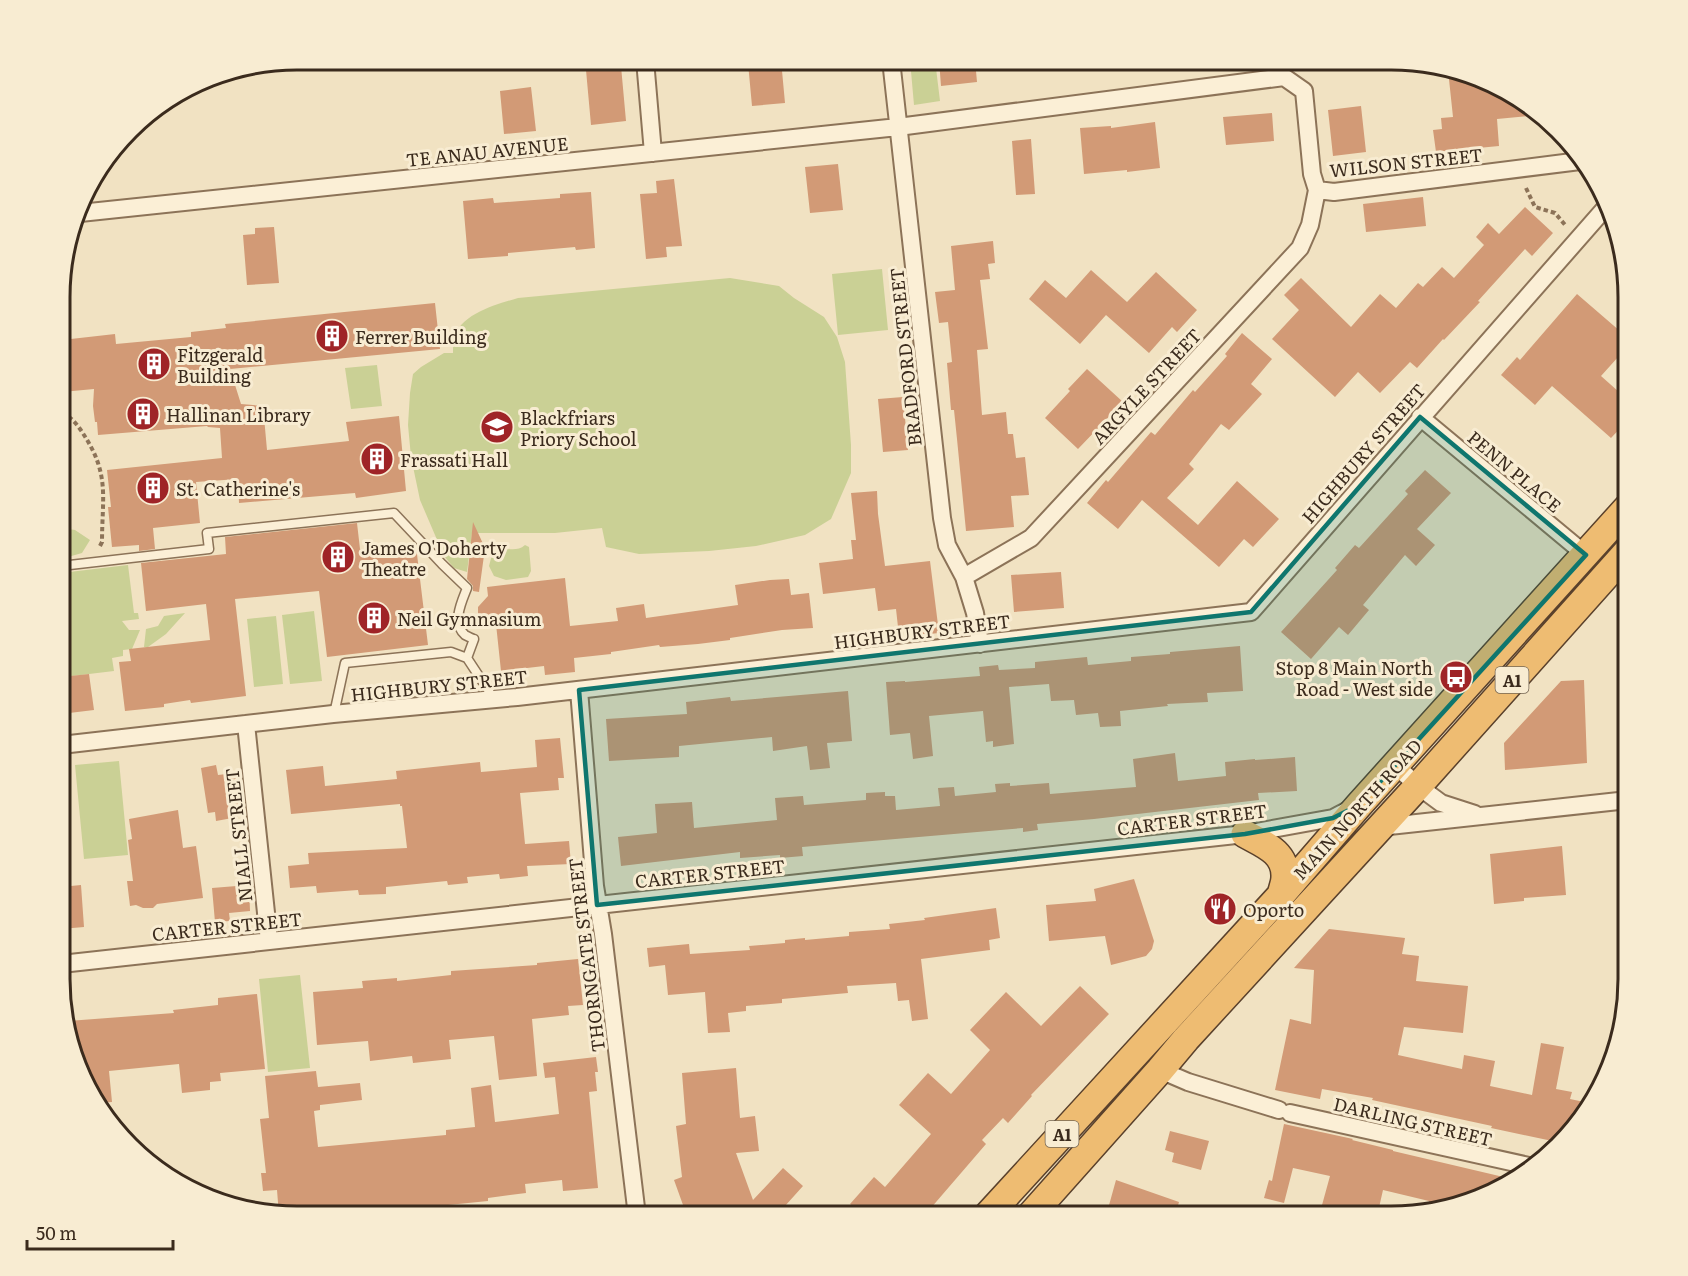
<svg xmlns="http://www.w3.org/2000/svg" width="1688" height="1276" font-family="Literata,serif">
<rect width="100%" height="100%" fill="#f1e2c2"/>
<!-- green -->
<path fill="#cad095" d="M910,60H935L940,101L914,105Z
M882,269L888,330L838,335L832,274Z
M730,278L779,286L794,298L824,317L837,337L845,362L851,445V473L831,519L805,535L756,546L709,551L639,554L606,547L602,528L555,533H472L467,572L454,568L444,556L420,500L411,457L408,425L410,393L413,374L421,367L444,353H453C453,349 453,343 454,339C459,314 498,304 518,298Z
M377,365L382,406L351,409L345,368Z
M62,528L75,530L90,540L82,553L61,559Z
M525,545L529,547L531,571L528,577L506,580L494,576L489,566L493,551C503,545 515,554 525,545Z
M128,565L134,613H138L139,619L122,621L129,630H140L132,649L123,650V656L112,658L114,671L64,677L61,652V573Z
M314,611L322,681L290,684L282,615Z
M185,613L166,634L148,647H144L146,629L158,626L164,616Z
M276,616L283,684L254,687L247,619Z
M119,761L128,855L84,859L75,765Z
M300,975L310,1068L268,1072L259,979Z"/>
<!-- building -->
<path fill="#d29a76" d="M781,60L785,103L752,106L748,63Z
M939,60H975L977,82L941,86Z
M621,66L626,121L591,125L586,70Z
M1448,70L1481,78L1541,115L1497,119L1499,146L1436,152L1433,130L1442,129L1441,118L1453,117Z
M531,87L536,131L504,134L500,91Z
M1361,106L1366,152L1333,156L1328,110Z
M1272,113L1274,141L1226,145L1223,117Z
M1155,122L1160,168L1127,172V170L1084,174L1080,128L1111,126V128Z
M1031,139L1035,194L1016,195L1012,141Z
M838,164L843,210L810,213L805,167Z
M674,179L682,246L666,247L667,257L646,259L640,194L657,193L656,181Z
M591,192L595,248L576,250L575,247L508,253V256L468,259L463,201L493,198L494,203L560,198V194Z
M1423,197L1426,226L1366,232L1363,204Z
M1525,207L1553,233L1532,256L1525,249L1478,301L1480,302L1444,340L1443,339L1417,368L1410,362L1380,393L1358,372L1335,397L1272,339L1299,310L1284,295L1301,278L1351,327L1380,294L1396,308L1418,283L1423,287L1442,267L1454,278L1484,245L1476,237L1488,223L1499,234Z
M274,227L279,283L247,285L243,235L255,234V228Z
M993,241L995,263L988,264L990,279L980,280L988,349L977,350L982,415L1006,412L1008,434H1013L1016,458L1025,457L1029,495L1011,496L1014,527L966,531L957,439L954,410H951L947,363L952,362L948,322L939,323L935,292L955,290L951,246Z
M1091,270L1127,302L1156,272L1197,310L1177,332L1172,327L1149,353L1106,315L1080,344L1029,299L1045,280L1066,298Z
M1577,294L1628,338V346L1601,376L1628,400V420L1611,438L1552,386L1535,405L1501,375L1517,357L1520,360Z
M435,303L440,349L230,369L241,404L263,406L267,450L349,441L346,422L399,416L406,491L356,498L355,493L239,503L238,479L196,482L200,523L153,528L155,549L139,551V545L112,547L108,507H111L107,470L222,458L220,428L208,427L207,426L98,435L97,422H95L93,406L94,389L62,392V340L115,334L116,344L191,337V332L226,328L225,324Z
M1242,333L1272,359L1251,384L1262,394L1229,430L1221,424L1189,464L1194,469L1167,498L1198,525L1237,481L1279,519L1253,547L1244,539L1219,567L1142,500L1118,529L1087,503L1106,480L1108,482L1151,432L1155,435L1193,390L1195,392L1227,356L1225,354Z
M1087,369L1123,402L1078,449L1045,418L1070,391L1068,389Z
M903,397L908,450L883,452L878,399Z
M1425,470L1451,493L1417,529L1435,545L1416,566L1405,555L1363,605L1369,610L1348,635L1339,627L1311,659L1281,632L1337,570L1335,568L1355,545L1359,548L1408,494L1405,491Z
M877,491L878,514L885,566L930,561L939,633L919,635L918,624L898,627L896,609L878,611L875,588L823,594L819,563L853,559L851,540H856L851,493Z
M473,522L485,548L479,592L473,591V586L467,579Z
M357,523L360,549L413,543L416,546L428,645L327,657L319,591L235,599L246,696L191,703L190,700L164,704V707L125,711L119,662L131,661L129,649L210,640L206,604L146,611L141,563L226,554L225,537Z
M1061,572L1064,608L1014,612L1011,575Z
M565,578L570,626L618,621L616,608L644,604L646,618L738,605L735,585L770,580L789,579L791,595L809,593L813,628L782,630L730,638V640L698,644L660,647L659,645L611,652V654L574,658L575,672L545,675L544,666L501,671L496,624H492L491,621L478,619V607L488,596L487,587Z
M1240,646L1243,691L1207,693L1208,702L1167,704L1168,706L1120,711L1121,726L1100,727L1098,713L1076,715L1074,700L1051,701L1049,684L1009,687L1014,744L993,747V741L986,742L983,711L929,716L933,756L913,759L910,733L890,735L886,682L905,681V682L980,676L979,667L998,665L999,670L1035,668V662L1087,657L1088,665L1131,661V657L1170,654V652Z
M89,674L94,710L61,714V677Z
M1584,680L1587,763L1505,770L1504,743L1561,681Z
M848,691L852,741L827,743L830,768L810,770L807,746L773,751L772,737L679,746V757L609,761L606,719L687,714L686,702L730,697L731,701Z
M560,738L564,778H558L559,790L520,793L525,844L569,841L571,864L527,866L528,876L500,879L499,874L467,877L468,883L448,885L447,881L386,887V894L359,895L358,890L317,893L316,886L290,888L288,866L309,864L308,853L407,848L402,806H400V804L291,814L286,770L323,766L325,786L397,779L396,771L480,762L481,772L537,767L535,740Z
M1175,753L1178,781L1226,776L1225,762L1255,759V760L1295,757L1297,791L1258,793L1259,800L1094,819L1037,824L1038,830L1023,832V828L802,847L803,856L780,858V855L740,858V852L621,866L618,837L657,833L655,804L692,802L694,828L777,820L775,798L803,796L804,805L866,800V793L885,792V796H895L896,810L940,806L938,788L954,787L955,796L996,792L995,784L1010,783V786L1049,783L1050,794L1136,787L1133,759Z
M216,765L218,775L235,773L241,809L237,810L238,817L216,821L215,812L208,813L201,768Z
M178,810L183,848L196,846L203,898L157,904L153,908H143L136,905L130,906L127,881H133L128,840L132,839L129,819Z
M1562,846L1566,895L1524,898V901L1494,904L1490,854Z
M1134,879L1154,941L1152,949L1146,956L1111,965L1105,936L1049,941L1046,905L1096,901L1094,889Z
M81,885L84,927L61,929V887Z
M249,885L250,911L229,913L230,921L215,922L212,888Z
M996,908L1000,938L989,940L990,950L921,959L928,1019L912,1021L909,1000L898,1001L896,983L847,986L848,993L782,999V1003L746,1006V1011L728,1013L730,1032L708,1033L705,992L668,995L665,965L649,967L647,948L689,944L690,954L750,950L749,946L785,943V940L805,938V940L849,936V932L890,929L889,924L925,920L924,918Z
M1329,929L1405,938L1402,954L1419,956L1416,981L1468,986L1463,1033L1404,1027L1398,1055L1462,1069L1464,1055L1495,1061L1490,1086L1532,1095L1541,1043L1564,1047L1556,1089L1572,1092L1570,1099L1589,1103L1569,1135L1560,1142H1557L1491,1128L1492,1126L1372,1100L1373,1098L1322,1089L1320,1099L1275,1090L1290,1019L1311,1024L1314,970L1294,968Z
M578,959L583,1005L568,1006L569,1015L532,1019L537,1076L499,1080L494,1036L449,1040L451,1059L413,1063L412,1056L370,1061L368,1041L317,1045L313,992L363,988L362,981L397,978V981L451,975V971L537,965V963Z
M1080,986L1109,1014L1031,1095L1032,1096L1008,1123L1003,1118L982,1140L986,1144L924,1216H863L850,1204L874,1177L885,1187L931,1134L899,1105L928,1073L951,1094L990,1050L970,1030L1006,992L1041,1026Z
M257,994L265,1069L220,1073L221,1081L210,1082V1090L182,1093L179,1064L109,1071L112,1102L100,1103L85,1084L68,1021L174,1013L173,1010L218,1005V998Z
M596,1057L598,1072H595L597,1091L589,1092L598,1188L563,1191L562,1180L525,1184L526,1193L488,1198V1201L438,1206L439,1211L397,1216H362V1214L348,1215V1213L321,1216H282L279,1215L277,1190L263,1191L261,1173H266L260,1119L269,1118L265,1076L316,1071L318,1087L360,1083L362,1100L320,1105V1110L314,1111L318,1147L446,1135V1130L475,1127L471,1088L491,1085L495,1122L559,1114L555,1077L545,1078L543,1063Z
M736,1068L740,1118L755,1116L759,1151L736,1153L753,1200L783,1168L803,1186L776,1216H687L674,1180L682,1177L676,1126L686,1124L682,1073Z
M1284,1124L1353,1139L1352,1140L1393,1150V1151L1512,1179L1495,1192L1428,1207L1429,1201L1383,1190L1378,1212L1358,1207L1356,1216H1319L1330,1176L1293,1168L1284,1203L1264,1198L1269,1180L1272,1181Z
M1170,1131L1209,1141L1201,1170L1172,1162L1174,1153L1165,1150Z
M1116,1180L1179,1202L1175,1216H1106Z"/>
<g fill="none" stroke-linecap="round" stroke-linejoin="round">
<defs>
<path id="service" d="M61,566L209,549L207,533L394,513L442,564L467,588C462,601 451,623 465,635C465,635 473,639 474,639L467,658
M334,714L345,663L451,652L467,658L494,699"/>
<path id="minor" d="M645,60L653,153
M891,60L942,518L947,545L964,577L975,613L980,644
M80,213L898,127L1284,77L1304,91L1312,174L1317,190L1334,192L1580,161
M1420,417L1586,555
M964,577L1031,538L1300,248L1310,225L1317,190
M579,690L595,886L603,934L637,1216
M246,724L269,941
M61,745L333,714L517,697L1251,612L1607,206
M1395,765L1418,786L1441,803L1475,814
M1380,827L1628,800
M61,964L1245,834L1333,818L1350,809
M1160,1070L1188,1082L1279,1110
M1290,1113L1529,1166"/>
<path id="trunk" d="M1245,834C1263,844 1286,852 1285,877C1285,883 1282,890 1281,895
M987,1216L1281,895L1359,805L1628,507
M1030,1216L1160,1070L1186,1039L1418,786L1628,551"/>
</defs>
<!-- service casing -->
<use href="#service" stroke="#8c7358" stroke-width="11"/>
<!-- minor casing -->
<use href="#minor" stroke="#8c7358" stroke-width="20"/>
<!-- trunk casing -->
<use href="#trunk" stroke="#5a412c" stroke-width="30"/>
<!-- path -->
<path stroke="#8c7358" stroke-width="4" stroke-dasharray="4.5 3" stroke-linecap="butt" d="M1526,188L1535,207L1555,213L1566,226
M62,413C71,416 79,427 84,435C110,475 102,498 102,542L99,548"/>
<!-- service -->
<use href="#service" stroke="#fbefd6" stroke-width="8"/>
<!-- minor -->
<use href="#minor" stroke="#fbefd6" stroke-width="16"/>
<!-- trunk -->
<use href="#trunk" stroke="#eebc72" stroke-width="27"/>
</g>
<!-- marked area -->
<path fill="#0f766e" fill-opacity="0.2" stroke="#0f766e" stroke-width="4.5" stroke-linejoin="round" d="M1420,417L1586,555L1359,805L1333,818L1245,834L597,905L579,690L1251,612Z"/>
<!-- icons -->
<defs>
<symbol id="building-disc" viewBox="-11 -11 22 22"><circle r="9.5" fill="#9f2427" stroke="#f8ecd2"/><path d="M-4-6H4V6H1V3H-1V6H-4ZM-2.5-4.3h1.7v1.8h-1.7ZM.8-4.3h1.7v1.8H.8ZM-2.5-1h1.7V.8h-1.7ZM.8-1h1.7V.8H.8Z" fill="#fff"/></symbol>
<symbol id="school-disc" viewBox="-11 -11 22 22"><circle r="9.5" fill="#9f2427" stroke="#f8ecd2"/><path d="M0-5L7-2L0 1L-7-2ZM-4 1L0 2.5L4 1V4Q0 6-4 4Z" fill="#fff"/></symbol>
<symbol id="bus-disc" viewBox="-11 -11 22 22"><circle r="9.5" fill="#9f2427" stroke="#f8ecd2"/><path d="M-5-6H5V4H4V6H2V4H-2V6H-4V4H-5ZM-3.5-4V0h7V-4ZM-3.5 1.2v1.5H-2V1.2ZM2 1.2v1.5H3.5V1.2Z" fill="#fff"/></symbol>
<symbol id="restaurant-disc" viewBox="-11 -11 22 22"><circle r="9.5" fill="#9f2427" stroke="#f8ecd2"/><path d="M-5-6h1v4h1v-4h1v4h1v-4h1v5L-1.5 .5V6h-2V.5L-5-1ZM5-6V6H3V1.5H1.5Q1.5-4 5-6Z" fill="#fff"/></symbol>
</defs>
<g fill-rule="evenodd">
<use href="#building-disc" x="313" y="317" width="38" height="38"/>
<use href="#building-disc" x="135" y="345" width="38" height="38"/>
<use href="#building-disc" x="124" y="395" width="38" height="38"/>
<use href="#school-disc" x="478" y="408" width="38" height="38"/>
<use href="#building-disc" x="358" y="440" width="38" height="38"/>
<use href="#building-disc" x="134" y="469" width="38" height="38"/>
<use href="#building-disc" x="319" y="538" width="38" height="38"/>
<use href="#building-disc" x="355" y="599" width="38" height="38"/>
<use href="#bus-disc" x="1437" y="658" width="38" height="38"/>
<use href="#restaurant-disc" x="1201" y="890" width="38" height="38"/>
</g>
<g text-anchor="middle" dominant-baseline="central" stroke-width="6" stroke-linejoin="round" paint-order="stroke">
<!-- shield labels -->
<g fill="#f8ecd2" stroke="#746553" stroke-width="1.5">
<rect x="1495.5" y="667" width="33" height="26" rx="4.5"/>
<rect x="1045.5" y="1121" width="33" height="26" rx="4.5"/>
</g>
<g font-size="16" font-weight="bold" fill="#3b2b1d">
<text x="1512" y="680">A1</text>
<text x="1062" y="1134">A1</text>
</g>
<!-- street labels -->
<g font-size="18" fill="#3b2b1d" stroke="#f8ecd2">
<text transform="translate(487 151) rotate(-6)">TE ANAU AVENUE</text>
<text transform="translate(1406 162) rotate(-6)">WILSON STREET</text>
<text transform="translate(905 357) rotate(-96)">BRADFORD STREET</text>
<text transform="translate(1146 386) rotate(-47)">ARGYLE STREET</text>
<text transform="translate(1363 453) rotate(-49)">HIGHBURY STREET</text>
<text transform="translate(1515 471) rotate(40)">PENN PLACE</text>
<text transform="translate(922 631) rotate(-7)">HIGHBURY STREET</text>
<text transform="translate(439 685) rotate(-6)">HIGHBURY STREET</text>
<text transform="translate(1357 809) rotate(-48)">MAIN NORTH ROAD</text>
<text transform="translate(1192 819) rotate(-7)">CARTER STREET</text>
<text transform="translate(238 835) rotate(-96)">NIALL STREET</text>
<text transform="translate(710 873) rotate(-6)">CARTER STREET</text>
<text transform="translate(227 926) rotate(-6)">CARTER STREET</text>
<text transform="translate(586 955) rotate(-97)">THORNGATE STREET</text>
<text transform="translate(1413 1121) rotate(13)">DARLING STREET</text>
</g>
<!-- poi labels -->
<g font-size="18" fill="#3b2b1d" stroke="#f8ecd2" text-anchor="start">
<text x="355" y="336">Ferrer Building</text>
<text x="177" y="354">Fitzgerald<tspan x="177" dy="21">Building</tspan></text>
<text x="166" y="414">Hallinan Library</text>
<text x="520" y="417">Blackfriars<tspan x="520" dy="21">Priory School</tspan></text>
<text x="400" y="459">Frassati Hall</text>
<text x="176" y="488">St. Catherine's</text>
<text x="361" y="547">James O'Doherty<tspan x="361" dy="21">Theatre</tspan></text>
<text x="397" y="618">Neil Gymnasium</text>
<text x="1433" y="667" text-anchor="end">Stop 8 Main North<tspan x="1433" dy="21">Road - West side</tspan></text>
<text x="1243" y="909">Oporto</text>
</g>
</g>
<!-- crop -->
<path d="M0 0H1688V1276H0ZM297 70H1391A227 227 0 0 1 1618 297V979A227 227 0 0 1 1391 1206H297A227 227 0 0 1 70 979V297A227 227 0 0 1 297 70Z" fill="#f8ecd2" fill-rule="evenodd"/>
<path fill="none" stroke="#3b2b1d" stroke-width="3" d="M297 70H1391A227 227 0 0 1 1618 297V979A227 227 0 0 1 1391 1206H297A227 227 0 0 1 70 979V297A227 227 0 0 1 297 70Z"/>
<!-- scale -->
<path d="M27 1240v9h146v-9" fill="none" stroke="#3b2b1d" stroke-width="3"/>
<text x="36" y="1240" font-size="18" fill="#3b2b1d" stroke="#f8ecd2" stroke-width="4.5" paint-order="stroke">50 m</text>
</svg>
